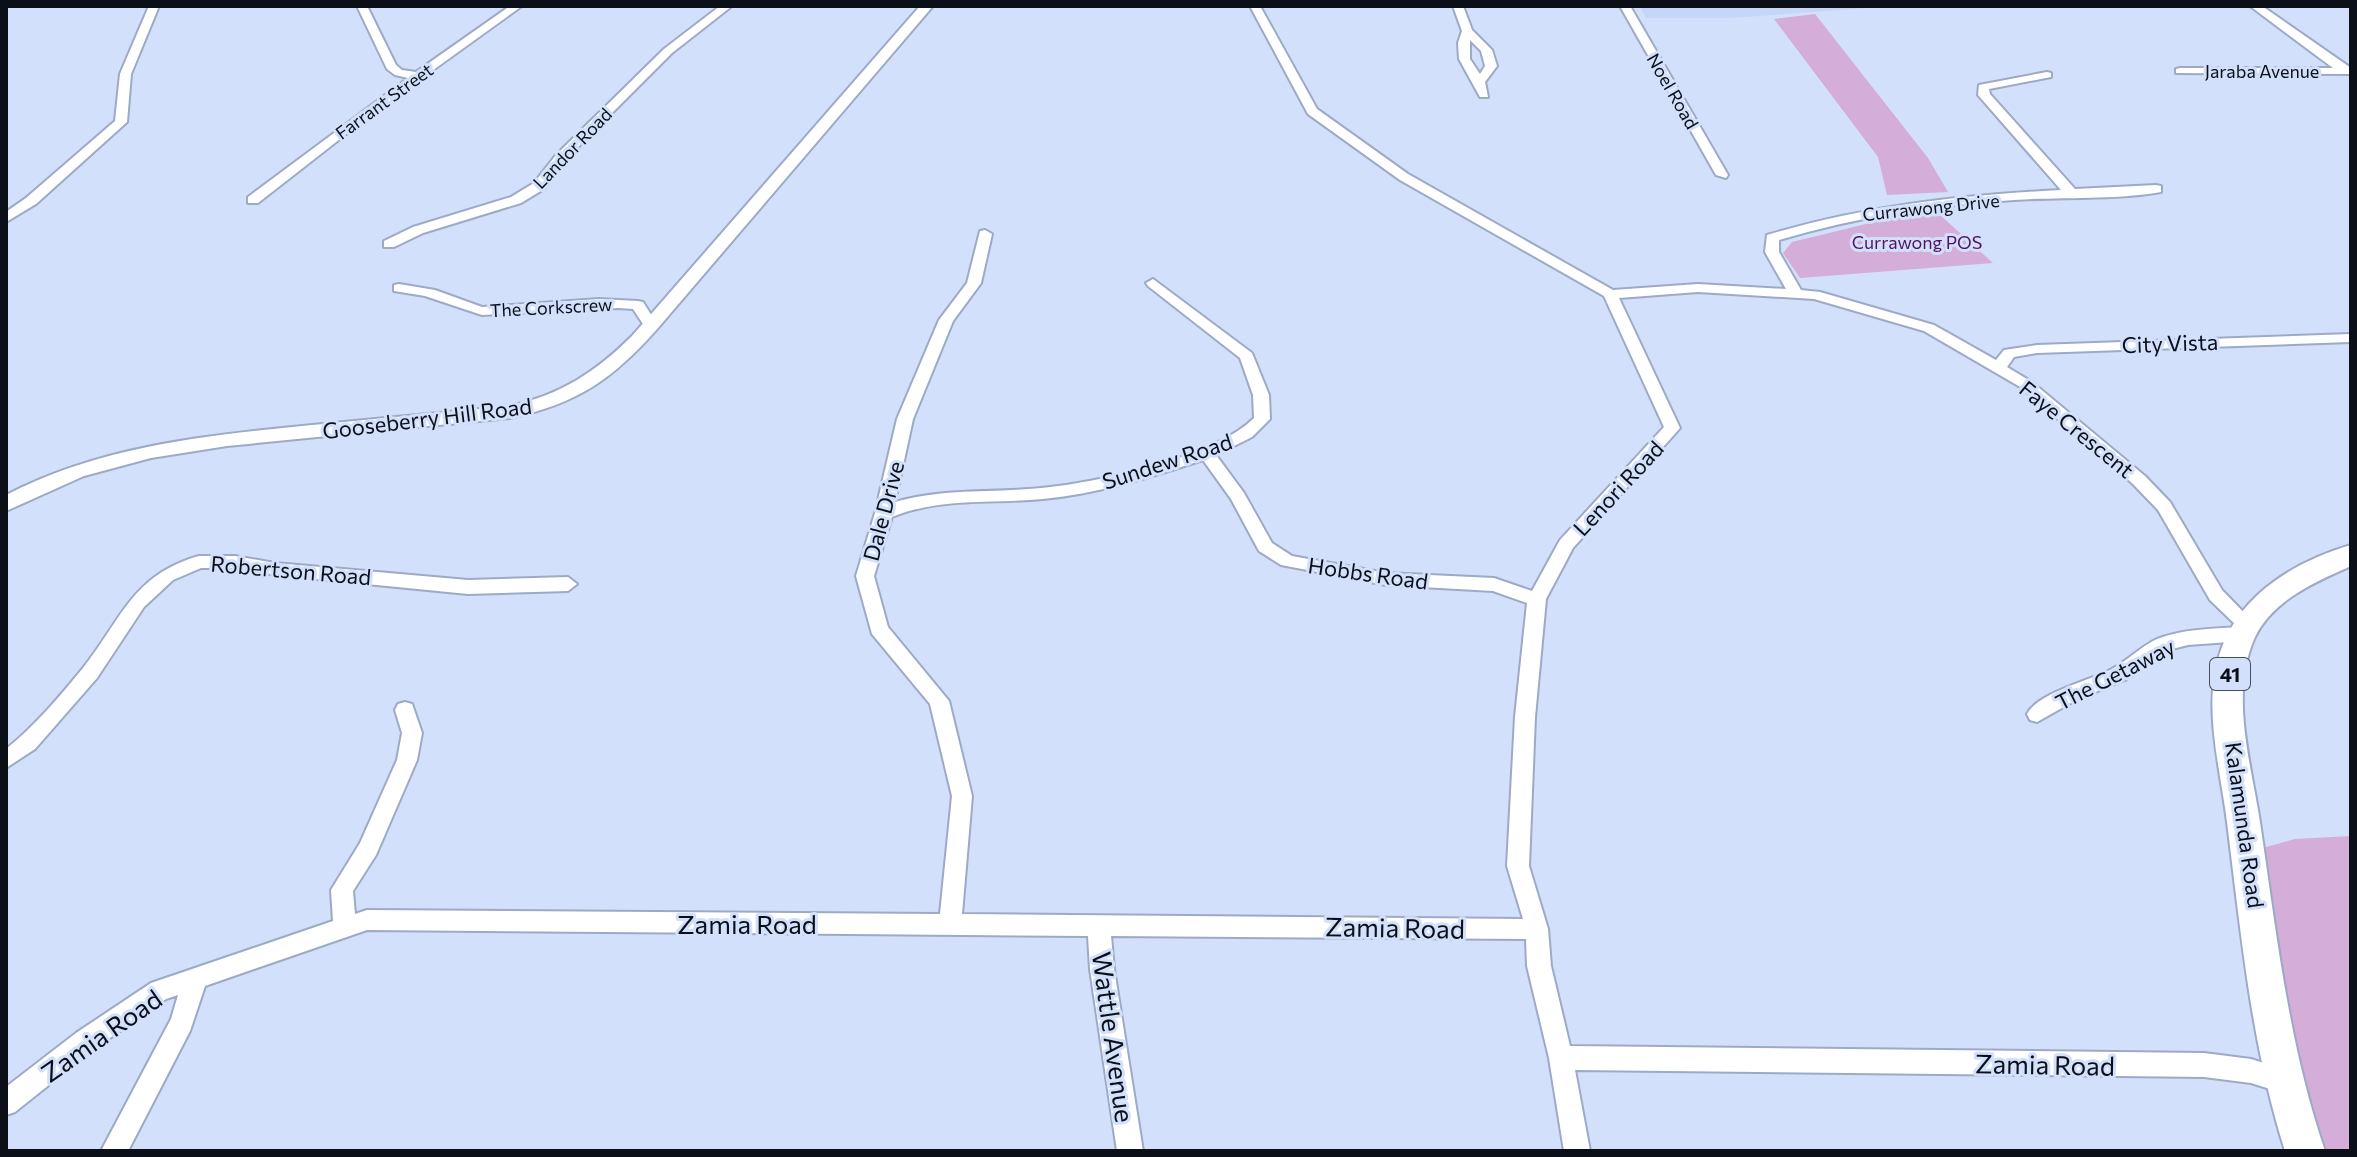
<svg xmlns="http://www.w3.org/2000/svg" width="2357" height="1157" font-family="Commissioner,sans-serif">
<rect width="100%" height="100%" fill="#d2e0fc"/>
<!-- built -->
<path fill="#c6d6f9" d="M1640,6H1897L1730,18H1646Z"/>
<!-- green -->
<path fill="#d4add9" d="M1815,14L1928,158L1948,192L1887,195L1878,157L1774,19Z
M1938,213L1993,263L1800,278L1783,253L1792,242L1899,216Z
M2351,836V1151H2305L2248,852L2295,839Z"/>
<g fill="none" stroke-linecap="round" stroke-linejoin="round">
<defs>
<path id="minor" d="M149,6H159L131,74L127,122L36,204L6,222V212L26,198L115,121L120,74Z
M357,6H367L396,65L402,70L416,72L510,6H522L372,114L258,203H248V197L408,78L395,75L387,69Z
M720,6H732L672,53L564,161L544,189L521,203L423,233L394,247H384V241L413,227L511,197L534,183L556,155L664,49Z
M1250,6H1260L1317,109L1408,174L1613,290L1698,284L1786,289L1765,252L1767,235C1864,206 1961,195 2061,190L1978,95L1979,85L2047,72L2051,73V77L1989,89L1990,94L2075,189L2156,185L2161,186V192C2118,200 2059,197 2014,200C1934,205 1856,217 1779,240V252L1801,290L1820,292L1934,325L1996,360L2004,350L2037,345L2351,334V342L2037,353L2014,357L2007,367L2032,382L2145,476L2170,502L2222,590L2256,625L2251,631L2250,639L2243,641L2188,645L2168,650L2125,680L2076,700L2037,722L2030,720L2027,714C2038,693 2088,681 2110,670C2126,662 2140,647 2157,639C2182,629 2211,629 2238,627L2210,600L2158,510L2133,484L2022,388L1924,331L1814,299L1698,292L1619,298L1680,428L1573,548L1546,599L1535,717L1529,866L1548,929L1551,966L1570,1046L2204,1053L2251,1059L2295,1073L2298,1082L2295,1091L2286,1094L2251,1083L2204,1077L1575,1070L1590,1151H1564L1549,1058L1527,966L1526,939L1111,936L1114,969L1143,1151H1117L1090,969L1088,936L367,930L205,986L190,1031L128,1151H101L171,1019L178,995L166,999L94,1049L15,1112L6,1115V1087L76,1033L151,983L333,921L331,890L360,843L397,760L402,733L395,710L398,704L405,702L412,704L422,733L417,760L376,855L353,891L355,914L367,910L940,914L952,796L930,704L872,634L856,576L875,513L897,419L939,320L967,283L980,231L985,230L992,234L981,283L953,321L913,419L895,502C943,488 992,493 1041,488C1096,483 1216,457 1254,418L1253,395L1240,358L1148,286L1146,283L1153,279L1252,353L1269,395L1270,419L1252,437L1216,455L1244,493L1272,543L1292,556L1386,573L1494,578L1532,591L1560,540L1664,427L1604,296L1400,180L1308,114ZM1203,460L1231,499L1259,551L1281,565L1386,585L1493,591L1527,603L1515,717L1507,866L1523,919L962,914L972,796L949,701L888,627L874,576L892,517C940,497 992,504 1043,499C1097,494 1151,477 1203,460Z
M1453,6H1463L1472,30L1492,50L1497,66L1485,82L1488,97H1480L1459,59L1458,43L1462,31ZM1470,40L1481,51L1485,66L1480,74L1470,59Z
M1620,6H1630L1728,175L1726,178L1716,175Z
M2250,6H2262L2351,68V74L2176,73V69L2180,68H2333Z
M399,284L435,290L482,307L599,299L638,301L643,302L657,324L655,327H645L633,309L619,308L482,315L425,296L394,291V285Z
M199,556H235L275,563L468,580L568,577L577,584L568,591L468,594L275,575L235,568H201L173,580L144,607L97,678L35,749L6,768V749C34,727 60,696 83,668C122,619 132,575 199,556Z"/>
<path id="tertiary" d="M920,6H933L658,328C613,379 577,404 510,418L227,446L151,458L84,476L6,511V495C99,447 200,436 302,426C372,419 441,413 510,406C560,395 596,372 632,336Z"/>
<path id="primary" d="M2351,545V566C2315,582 2273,600 2255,637C2228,696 2253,769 2261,829C2277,938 2289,1046 2325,1151H2285C2251,1044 2241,933 2227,822C2220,766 2201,702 2222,647C2243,592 2297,561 2351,545Z"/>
</defs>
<!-- minor casing -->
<use href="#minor" stroke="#9daac5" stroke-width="4"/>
<!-- tertiary casing -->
<use href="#tertiary" stroke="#9daac5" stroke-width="4"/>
<!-- primary casing -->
<use href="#primary" stroke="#9daac5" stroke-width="4"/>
<!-- minor -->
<use href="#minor" fill="#fff" fill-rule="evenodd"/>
<!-- tertiary -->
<use href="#tertiary" fill="#fff" fill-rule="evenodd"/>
<!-- primary -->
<use href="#primary" fill="#fff" fill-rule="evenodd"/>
</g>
<g text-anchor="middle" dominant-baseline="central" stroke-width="6" stroke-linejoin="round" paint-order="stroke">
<!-- far-street labels -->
<g font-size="18" fill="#0a0f18" stroke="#d2e0fc">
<text x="2262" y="71">Jaraba Avenue</text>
<text transform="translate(1673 91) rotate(60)">Noel Road</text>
<text transform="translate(384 101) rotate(-36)">Farrant Street</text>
<text transform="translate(572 148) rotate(-46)">Landor Road</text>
<text transform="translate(1931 207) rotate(-6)">Currawong Drive</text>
<text transform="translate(551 307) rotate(-3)">The Corkscrew</text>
</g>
<!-- far-park labels -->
<g font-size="18" fill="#53125c" stroke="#d2e0fc">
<text x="1917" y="242">Currawong POS</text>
</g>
<!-- shield labels -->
<rect fill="#d2e0fc" stroke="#464e5c" stroke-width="2" x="2210" y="658" width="40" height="32" rx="6"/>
<g font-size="20" font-weight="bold" fill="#0a0f18">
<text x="2230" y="674">41</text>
</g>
<!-- street labels -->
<g font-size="22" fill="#0a0f18" stroke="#d2e0fc">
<text transform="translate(2170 343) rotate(-2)">City Vista</text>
<text transform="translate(427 418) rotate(-7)">Gooseberry Hill Road</text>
<text transform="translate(2077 429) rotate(39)">Faye Crescent</text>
<text transform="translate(1167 461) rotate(-18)">Sundew Road</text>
<text transform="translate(1618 488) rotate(-47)">Lenori Road</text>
<text transform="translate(883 511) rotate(-75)">Dale Drive</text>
<text transform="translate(291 570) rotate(5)">Robertson Road</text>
<text transform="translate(1368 573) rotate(8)">Hobbs Road</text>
<text transform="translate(2115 674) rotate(-27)">The Getaway</text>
<text transform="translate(2245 825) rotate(82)">Kalamunda Road</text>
</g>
<!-- near-street labels -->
<g font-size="26" fill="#0a0f18" stroke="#d2e0fc">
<text x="747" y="923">Zamia Road</text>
<text transform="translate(1395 927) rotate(1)">Zamia Road</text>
<text transform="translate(101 1035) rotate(-35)">Zamia Road</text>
<text transform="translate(1114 1037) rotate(82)">Wattle Avenue</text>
<text transform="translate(2045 1064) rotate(1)">Zamia Road</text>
</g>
</g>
<!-- border -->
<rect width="2357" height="1157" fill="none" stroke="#0a0f18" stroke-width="16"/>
</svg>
